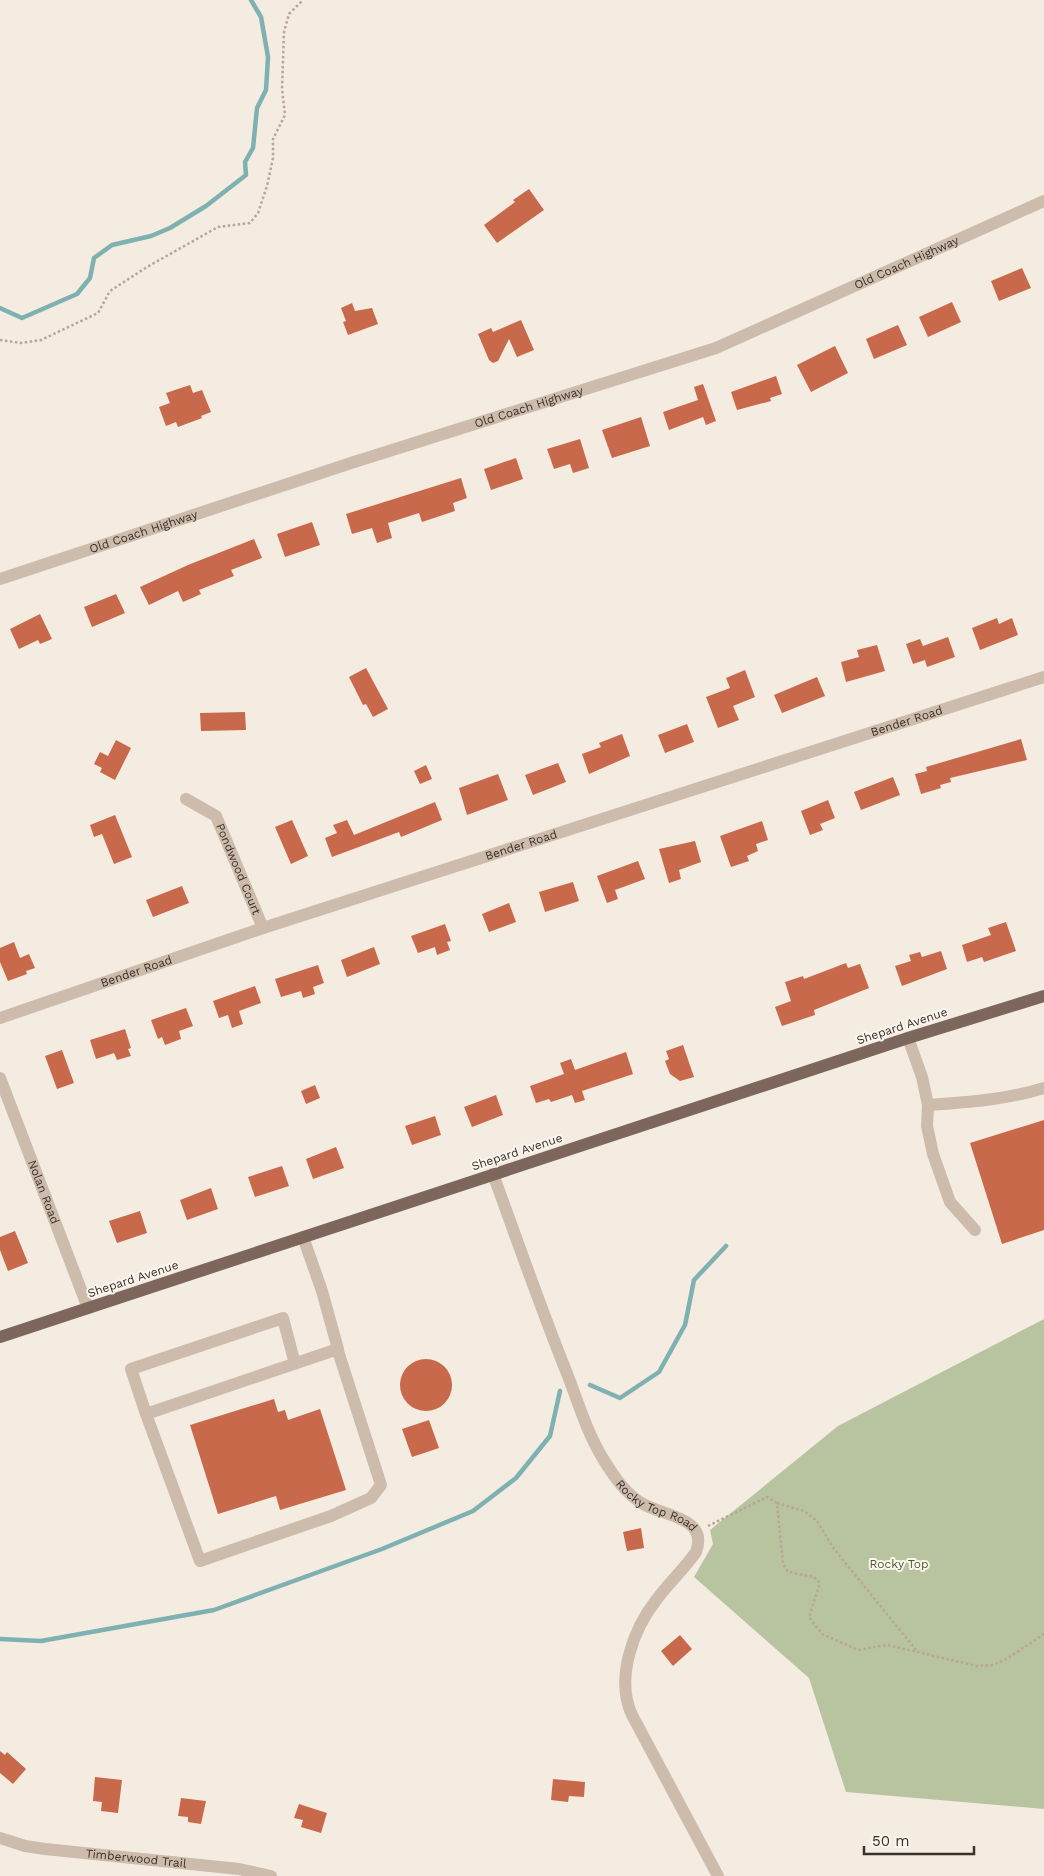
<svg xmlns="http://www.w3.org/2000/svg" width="1044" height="1876" font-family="'Work Sans',sans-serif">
<rect width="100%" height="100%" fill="#f4ebe1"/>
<!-- green -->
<path fill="#b8c4a0" d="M1044,1319V1809L846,1792L809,1678L694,1577L713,1544L710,1530L838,1426Z"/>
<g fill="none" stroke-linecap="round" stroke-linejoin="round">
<!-- stream -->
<path stroke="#7fb0b2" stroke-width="4.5" d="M0,308L22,318L77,294L90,278L94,258L112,245L151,236L170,228L206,206L246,175L245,162L253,148L257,108L266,90L268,57L261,17L251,0
M590,1385L620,1398L659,1372L685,1325L694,1280L726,1246
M0,1639L41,1641L214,1610L382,1549L473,1511L516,1478L550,1436L560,1391"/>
</g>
<!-- building -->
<path fill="#c8694b" d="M529,189L544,210L497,243L484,225L515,202L513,200Z
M1022,268L1031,288L999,301L991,281Z
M952,302L961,322L928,337L919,317Z
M352,303L355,311L372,308L378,324L348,335L343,322L346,321L341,308Z
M521,320L534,350L517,357L509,339L498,361L493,363L489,360L478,334L491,328L493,332Z
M898,325L907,345L874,359L866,339Z
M835,346L848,373L811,392L797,365Z
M776,376L782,394L770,398L771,401L737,410L731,392Z
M703,384L716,421L706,425L703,417L669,430L663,412L698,400L694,387Z
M190,385L193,393L202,390L211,412L201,416L202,418L178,427L176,422L166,426L159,407L170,403L166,393Z
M641,417L650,446L612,458L602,430Z
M580,439L589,468L573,473L570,464L554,469L547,449Z
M516,458L523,479L491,490L484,469Z
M461,478L467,498L453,503L455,511L422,522L419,513L388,523L392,538L377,543L372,528L352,534L346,514Z
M312,522L320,545L285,557L277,534Z
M254,539L262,558L231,570L234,576L199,590L201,594L183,602L178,591L149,605L140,587L188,565Z
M116,594L125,613L92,627L84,607Z
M40,614L52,639L40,644L38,640L19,649L10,629Z
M997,618L999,624L1012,618L1018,635L980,650L972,628Z
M948,637L955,657L927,667L925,660L913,664L906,644L920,639L923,646Z
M877,645L885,671L846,682L841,662L859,657L857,650Z
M366,668L388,709L373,717L366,704L363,705L349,677Z
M745,670L755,697L733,706L739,720L718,728L706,697L730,688L726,678Z
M817,677L825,696L782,713L774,695Z
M245,712L246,730L201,731L200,713Z
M687,724L694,742L665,753L658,735Z
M622,734L630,756L589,774L582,754L601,747L599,743Z
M1021,739L1027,760L950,778L951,782L940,785L941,788L921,794L915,774L927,771L926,767Z
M116,740L131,748L115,780L100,772L102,768L94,764L100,752L108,756Z
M558,763L566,782L533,795L525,775Z
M426,765L432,779L420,784L414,771Z
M498,774L508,800L467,815L459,788Z
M893,777L900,795L861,810L854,792Z
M828,800L835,818L820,824L823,830L810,835L801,811Z
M435,802L442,820L401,837L399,832L332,857L325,838L337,833L333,825L347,820L354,835Z
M115,815L132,857L114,864L102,834L94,837L90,825Z
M292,820L308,856L291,864L275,827Z
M762,821L768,840L756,844L758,851L747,856L749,861L731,867L720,836Z
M695,841L701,862L679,870L681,879L669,883L659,849Z
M638,861L645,879L615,890L618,899L607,903L597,876Z
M573,882L579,901L545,912L539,892Z
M182,886L189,903L153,917L146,900Z
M509,903L516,922L489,932L482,914Z
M1006,922L1016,951L984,962L982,957L967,962L962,945L991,935L988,928Z
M445,924L451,941L447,942L450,950L437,955L435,947L418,953L411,936Z
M14,942L20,958L29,954L35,968L26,971L27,974L8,981L0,962V948Z
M374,947L380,964L347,977L341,960Z
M941,951L947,969L902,986L895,966L911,961L909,955L920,952L922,957Z
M846,963L848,968L860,964L869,988L814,1010L815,1015L782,1026L775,1007L791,1001L785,982L803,976L804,979Z
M318,965L324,983L313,987L315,994L303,998L301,991L281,997L275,979Z
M255,986L261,1003L239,1011L243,1024L232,1028L228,1015L219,1018L213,1001Z
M186,1008L193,1026L179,1031L181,1039L165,1045L162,1037L158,1039L151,1020Z
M125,1029L131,1048L128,1049L131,1056L117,1060L114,1053L96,1059L90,1040Z
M683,1045L694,1077L680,1081L670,1074L665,1061L669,1059L666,1051Z
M62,1050L74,1083L57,1089L45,1056Z
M626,1052L633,1074L582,1091L585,1100L575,1103L572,1095L551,1102L549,1099L536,1103L530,1086L564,1074L560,1063L571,1059L575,1070Z
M315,1085L320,1098L306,1104L301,1091Z
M496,1095L503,1115L472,1127L464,1107Z
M435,1116L441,1135L412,1145L405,1126Z
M1044,1120V1230L1002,1244L970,1143Z
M336,1147L344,1168L313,1179L306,1159Z
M282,1166L289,1186L255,1197L248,1177Z
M211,1188L218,1209L187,1220L180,1200Z
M140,1211L147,1233L117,1243L109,1221Z
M15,1231L28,1263L8,1271L0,1250V1237Z
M400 1385a26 26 0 1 1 52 0a26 26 0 1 1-52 0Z
M274,1399L278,1412L285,1410L288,1420L320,1409L346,1490L280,1510L276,1496L218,1514L190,1425Z
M429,1420L439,1448L412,1457L402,1429Z
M641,1528L644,1548L627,1551L623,1532Z
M680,1635L692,1649L673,1666L661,1651Z
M0,1751L5,1755L7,1752L26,1769L13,1784L0,1773Z
M95,1777L122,1780L118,1813L101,1811L102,1802L93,1801Z
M553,1779L585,1782L584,1797L569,1796L568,1802L551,1800Z
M181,1798L206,1801L201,1824L188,1822V1817L178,1816Z
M299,1804L327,1813L321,1833L301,1827L303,1820L294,1818Z"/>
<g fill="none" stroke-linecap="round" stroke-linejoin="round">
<!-- path -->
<path stroke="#b9a596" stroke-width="2.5" stroke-dasharray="2.5 2.5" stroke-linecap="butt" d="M0,340L21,343L41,340L98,313L110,291L147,267L218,227L250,223L258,213L267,186L273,158V139L285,115L282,89L284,32L289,14L303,0
M777,1503L804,1511L817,1521L834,1549L917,1651
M708,1526L767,1497L777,1503L783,1564L788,1572L814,1577L820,1583L809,1617L822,1634L858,1650L887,1645L977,1666L993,1665L1008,1658L1044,1634"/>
<!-- minor -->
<g stroke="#cdbbac" stroke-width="12">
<path id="s1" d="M0,579L351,463L716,348L1044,201"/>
<path id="s2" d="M186,799L216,816L263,928"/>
<path id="s3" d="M0,1018L263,928L1044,677"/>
<path d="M908,1038L922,1077L928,1105L927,1126L933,1154L950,1202L975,1230"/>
<path id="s4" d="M0,1078L88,1308"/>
<path d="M928,1105C967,1102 1006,1100 1044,1088"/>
<path id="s5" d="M493,1174C517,1240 540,1306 566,1371C578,1401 587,1434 605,1462C615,1478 626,1494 643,1504C663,1516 709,1517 696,1552C684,1569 669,1583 657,1599C633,1629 615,1679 632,1715L718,1876"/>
<path d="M295,1364L283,1318L131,1369L146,1414L338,1349L322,1291L303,1237"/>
<path d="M146,1414L200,1561L331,1516L371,1498L381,1485L337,1348"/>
<path id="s6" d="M0,1838L25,1846L45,1849L239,1869L271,1876"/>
</g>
<!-- major -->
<path stroke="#7d675c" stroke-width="12" d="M0,1337L908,1038L1044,996"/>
</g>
<g text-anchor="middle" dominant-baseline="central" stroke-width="4" stroke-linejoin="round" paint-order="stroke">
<!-- street labels -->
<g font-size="12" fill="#3b302b" stroke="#fbf5ee">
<text stroke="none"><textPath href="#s1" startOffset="961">Old Coach Highway</textPath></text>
<text stroke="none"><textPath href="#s1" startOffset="556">Old Coach Highway</textPath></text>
<text stroke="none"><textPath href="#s1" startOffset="151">Old Coach Highway</textPath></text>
<text stroke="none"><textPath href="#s3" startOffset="954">Bender Road</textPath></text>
<text stroke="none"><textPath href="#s3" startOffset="549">Bender Road</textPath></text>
<text stroke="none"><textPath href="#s2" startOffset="92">Pondwood Court</textPath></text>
<text stroke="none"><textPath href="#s3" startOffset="144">Bender Road</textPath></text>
<text transform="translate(902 1026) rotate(-18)">Shepard Avenue</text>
<text transform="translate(517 1152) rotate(-18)">Shepard Avenue</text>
<text stroke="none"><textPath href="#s4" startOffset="122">Nolan Road</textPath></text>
<text transform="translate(133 1279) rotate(-18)">Shepard Avenue</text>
<text stroke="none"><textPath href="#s5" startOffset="379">Rocky Top Road</textPath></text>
<text stroke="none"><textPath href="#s6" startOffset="138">Timberwood Trail</textPath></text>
</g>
<!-- park labels -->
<g font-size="12" fill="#4a5a2e" stroke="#fbf5ee">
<text x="899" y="1564">Rocky Top</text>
</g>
</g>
<!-- scale -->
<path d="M864 1846v8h110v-8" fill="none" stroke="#3b302b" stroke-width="2.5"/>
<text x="872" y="1846" font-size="15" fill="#3b302b" stroke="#fbf5ee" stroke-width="4" paint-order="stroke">50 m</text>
</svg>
